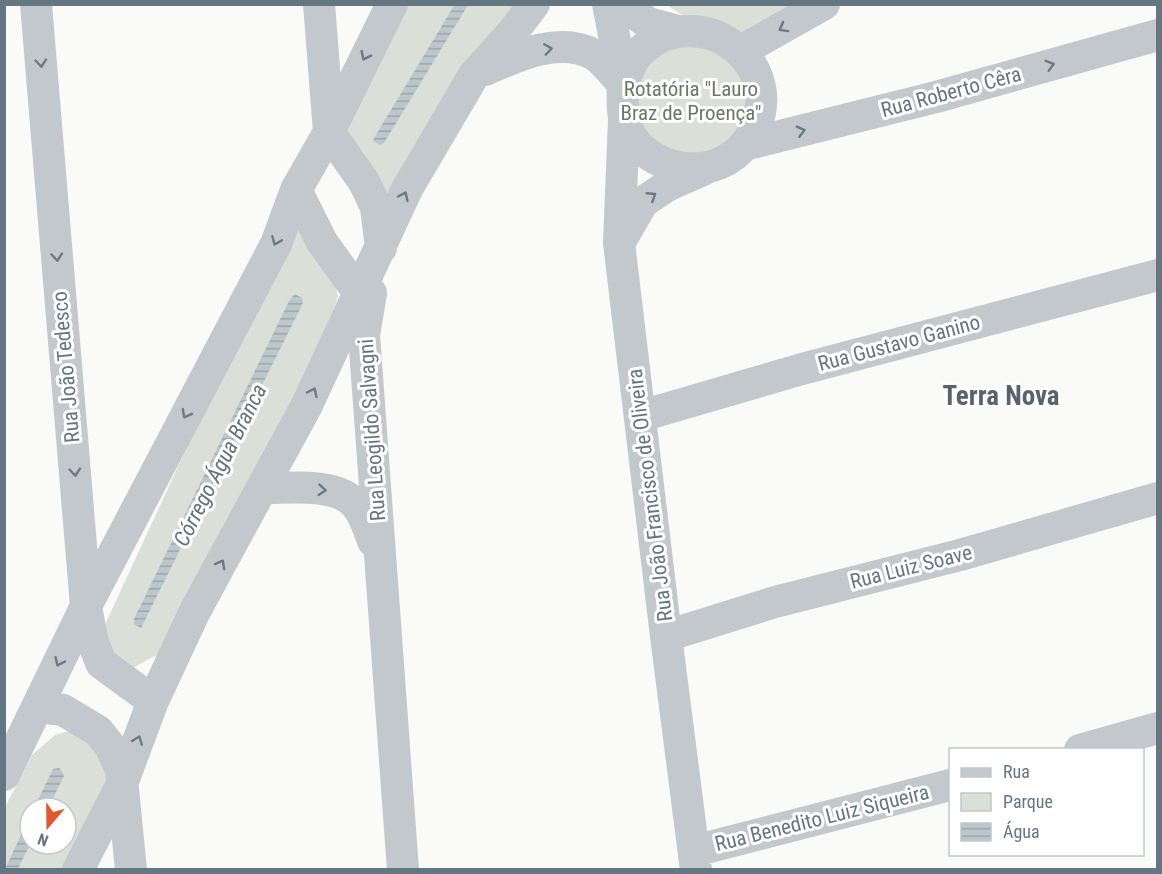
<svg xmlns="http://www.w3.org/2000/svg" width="1162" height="874" font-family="'Roboto Condensed',sans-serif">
<defs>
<pattern id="water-rules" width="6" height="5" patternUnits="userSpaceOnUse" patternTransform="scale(1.5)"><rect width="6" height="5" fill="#bbc7cb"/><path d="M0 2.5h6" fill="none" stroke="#9ca6aa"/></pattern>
</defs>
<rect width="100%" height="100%" fill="#fafaf8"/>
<!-- green -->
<path fill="#dadfd7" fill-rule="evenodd" d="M395,5H521L386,198L335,126Z
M667,5H818L731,48Z
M690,45L721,53L742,77L747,109L734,138L701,157L664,151L639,124L636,87L644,69L657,56L673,47Z
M295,221L331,271L338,296L330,323L314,353L305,384L162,652L122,674L96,644L281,244Z
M72,730L90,738L115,767L68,869H5L4,809L17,784L32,755L55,735ZM30,808H66V844H30Z"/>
<!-- water -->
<path fill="url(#water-rules)" d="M455,4L468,5L384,143L380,145L373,141L374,138Z
M295,294L302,298L303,302L300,309L141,628L134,624V619L290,299Z
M59,768L62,771L64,776L48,808H34L53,769Z
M30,816V844L18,869H5Z"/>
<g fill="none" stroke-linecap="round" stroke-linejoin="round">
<!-- minor -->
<path stroke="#c3c8cc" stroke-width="32" d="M36,4L86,606L92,639L101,663L153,701
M319,4L329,132L364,182L376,207L381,248
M608,4C613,30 618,55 622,81C624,93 621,104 624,117C631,153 669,172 703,168C726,165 746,149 755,128C785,59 698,0 643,49C632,58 628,71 623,84
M622,4L648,23L678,31
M741,51L824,4
M485,70C517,56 558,36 593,54C604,60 614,75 623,84
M624,120L619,243L666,636L696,870
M744,145L936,97L1158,35
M296,190L322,242L358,292
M621,240L643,202L667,186L703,170
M371,293L364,335L403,870
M641,416L802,369L1158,275
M264,488C289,488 330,483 351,500C363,509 368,528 373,541
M666,636L775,602L960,555L1158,498
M38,707L63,710L98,731L110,746L121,769L131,870
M1080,750L1158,728
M4,775L86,606L276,244L296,190L329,132L392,4
M694,851L950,785
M78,870L122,784L153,701L195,611L307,405L407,189L474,75L513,32L534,4"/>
</g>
<!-- one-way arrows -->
<defs><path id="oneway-chevron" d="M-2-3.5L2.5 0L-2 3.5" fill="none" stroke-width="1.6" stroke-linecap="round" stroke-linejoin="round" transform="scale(1.5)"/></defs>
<g stroke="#6a7a87">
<use href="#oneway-chevron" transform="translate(783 28) rotate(151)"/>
<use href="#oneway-chevron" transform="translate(548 49) rotate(-8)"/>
<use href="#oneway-chevron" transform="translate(365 56) rotate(116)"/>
<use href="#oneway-chevron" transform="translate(41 63) rotate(85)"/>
<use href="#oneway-chevron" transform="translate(1050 65) rotate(-16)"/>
<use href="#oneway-chevron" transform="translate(801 131) rotate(-14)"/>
<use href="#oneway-chevron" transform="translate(404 196) rotate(-65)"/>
<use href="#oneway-chevron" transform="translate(652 196) rotate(-33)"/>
<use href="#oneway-chevron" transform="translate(276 241) rotate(113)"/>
<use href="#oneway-chevron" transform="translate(57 257) rotate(85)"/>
<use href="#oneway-chevron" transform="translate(313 392) rotate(-65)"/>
<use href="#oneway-chevron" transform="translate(186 414) rotate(118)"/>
<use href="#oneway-chevron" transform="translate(75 472) rotate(85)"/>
<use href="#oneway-chevron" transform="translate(322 490) rotate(5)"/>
<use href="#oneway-chevron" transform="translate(221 564) rotate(-61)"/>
<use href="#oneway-chevron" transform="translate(59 662) rotate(115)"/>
<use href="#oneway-chevron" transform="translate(138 740) rotate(-69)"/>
</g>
<g text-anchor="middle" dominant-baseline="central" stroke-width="6" stroke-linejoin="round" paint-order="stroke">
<!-- park labels -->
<g font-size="21" fill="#687a64" stroke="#fff">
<text x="691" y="89">Rotatória "Lauro<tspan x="691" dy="24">Braz de Proença"</tspan></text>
</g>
<!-- street labels -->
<g font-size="21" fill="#657683" stroke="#fff">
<text transform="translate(951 92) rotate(-15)">Rua Roberto Cêra</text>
<text transform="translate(899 343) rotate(-15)">Rua Gustavo Ganino</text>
<text transform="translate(66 367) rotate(-95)">Rua João Tedesco</text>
<text transform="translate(372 430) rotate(-94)">Rua Leogildo Salvagni</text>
<text transform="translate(650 495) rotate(-97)">Rua João Francisco de Oliveira</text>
<text transform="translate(911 567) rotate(-14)">Rua Luiz Soave</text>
<text transform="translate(822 818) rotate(-14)">Rua Benedito Luiz Siqueira</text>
</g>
<!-- water labels -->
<g font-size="22" font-style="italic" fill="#60757c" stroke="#fff">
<text transform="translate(220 465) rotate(-63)">Córrego Água Branca</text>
</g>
<!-- district labels -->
<g font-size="27" font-weight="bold" fill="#57646e" stroke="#fff">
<text x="1001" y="396">Terra Nova</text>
</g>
</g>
<!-- border -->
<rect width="1162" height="874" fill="none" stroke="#657683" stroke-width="12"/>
<!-- legend -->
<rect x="949" y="748" width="195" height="108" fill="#ffffff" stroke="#c1c8cd" stroke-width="1.5"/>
<rect x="961" y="768" width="30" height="9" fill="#c3c8cc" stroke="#c1c8cd" stroke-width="1.5"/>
<text x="1003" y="778" font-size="18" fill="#657683">Rua</text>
<rect x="961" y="793" width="30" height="18" fill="#dadfd7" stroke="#c1c8cd" stroke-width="1.5"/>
<text x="1003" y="808" font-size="18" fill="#657683">Parque</text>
<rect x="961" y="823" width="30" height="18" fill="url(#water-rules)" stroke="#c1c8cd" stroke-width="1.5"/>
<text x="1003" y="838" font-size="18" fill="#657683">Água</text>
<!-- north arrow -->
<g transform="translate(48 826) rotate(200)"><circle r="28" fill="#ffffff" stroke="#c1c8cd" stroke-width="1.5"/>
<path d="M0-4.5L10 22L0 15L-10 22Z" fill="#e4572e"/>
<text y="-9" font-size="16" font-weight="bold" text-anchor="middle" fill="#657683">N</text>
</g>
</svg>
